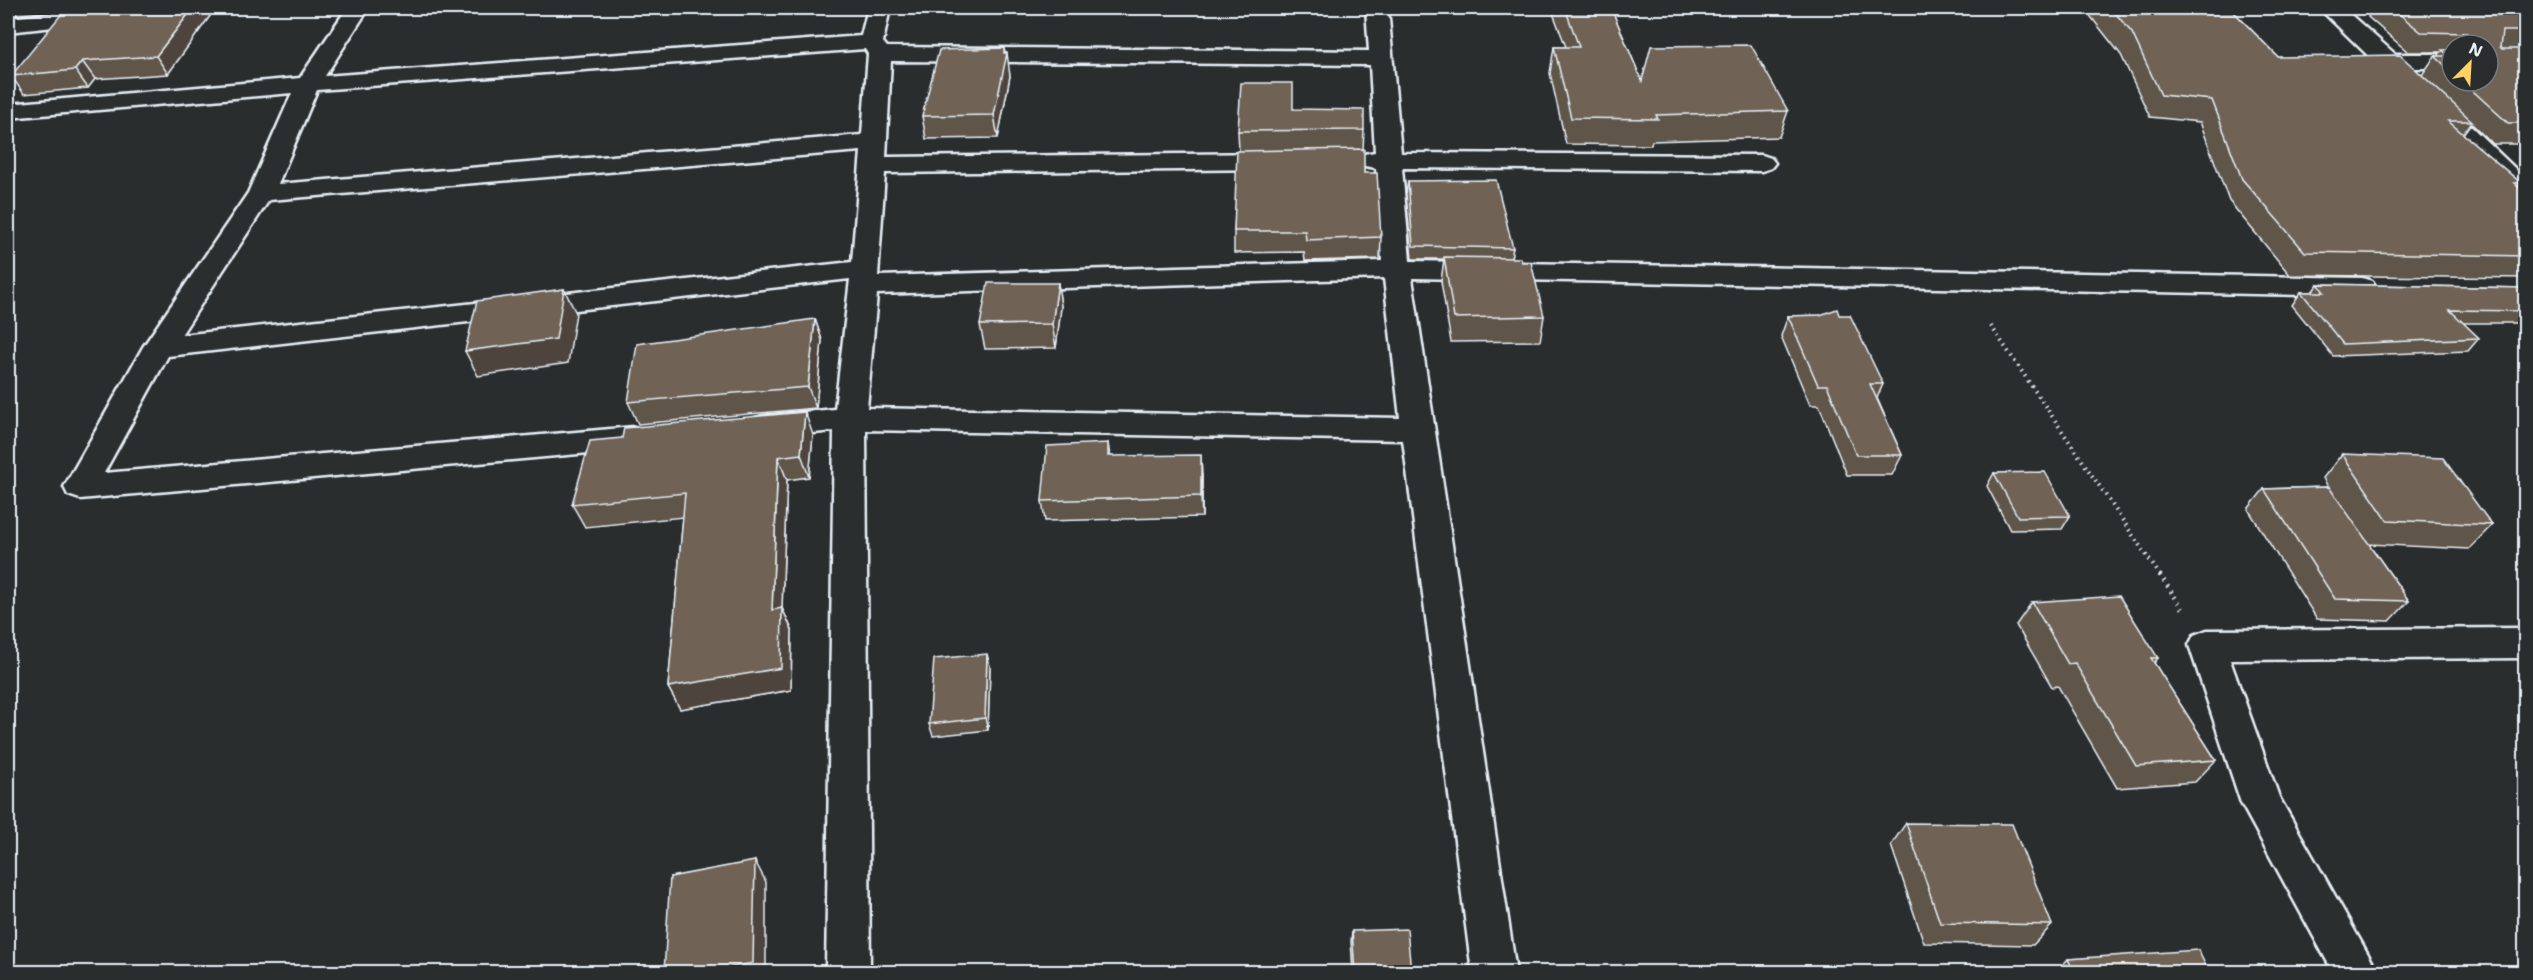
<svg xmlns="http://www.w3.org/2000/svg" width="2533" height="980" font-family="'Shantell Sans',sans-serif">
<rect width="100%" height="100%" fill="#2a2d2e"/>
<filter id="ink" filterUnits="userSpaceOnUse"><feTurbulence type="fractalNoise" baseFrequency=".0167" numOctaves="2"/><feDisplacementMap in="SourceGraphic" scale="12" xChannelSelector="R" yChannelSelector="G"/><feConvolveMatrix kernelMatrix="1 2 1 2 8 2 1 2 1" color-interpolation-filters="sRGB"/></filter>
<g filter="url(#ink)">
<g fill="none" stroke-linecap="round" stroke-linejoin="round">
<defs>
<path id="minor" d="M347,8H369L325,76L861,36L868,8H890L883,42L887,47L1369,51L1366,8H1388L1401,153L1762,155L1771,158L1775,163L1771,168L1762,171L1402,168L1410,261L2362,278L2372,281L2376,287L2372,293L2362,296L1412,278L1516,972H1472L1403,440L866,430L870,972H826L834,431L763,438L752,435L747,427L752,419L763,416L835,409L850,279L168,356L104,473L634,427L645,430L650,438L645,446L634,449L80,499L68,495L64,487L143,347L248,193L292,93L8,118V104L300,78ZM865,49L868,54L862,135L278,184L317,90ZM891,61L1370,65L1375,152L1359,155L1355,160L1359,165L1376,168L1382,261L878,276L885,173L1281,169L1290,166L1294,161L1290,156L1281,153L886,157ZM861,151L852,262L181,335L269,200ZM1384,278L1400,418L867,408L877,294Z
M2319,8H2343L2395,54H2452V68H2410L2526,179V202L2517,200Z
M101,9L109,11L112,16L109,21L8,32V18Z
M2526,628V658L2230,660L2279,797L2378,972H2333L2241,803L2189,645L2194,635L2207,630Z"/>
</defs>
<!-- minor casing -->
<use href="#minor" stroke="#e8f1f8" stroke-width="5"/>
<!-- path-far1 -->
<path stroke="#e8f1f8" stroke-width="4" stroke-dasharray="1.5 4.5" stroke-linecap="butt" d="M1991,326L2161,577"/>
<!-- path -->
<path stroke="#e8f1f8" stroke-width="4.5" stroke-dasharray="1.5 5" stroke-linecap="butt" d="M2160,575L2183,609"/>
<!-- minor -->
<use href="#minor" fill="#2a2d2e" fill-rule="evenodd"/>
</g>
<!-- wall -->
<path fill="#5f554a" stroke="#e8f1f8" stroke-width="1.5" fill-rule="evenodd" d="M8,8H205L210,16L168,74L95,79L88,88L24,94L11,76L94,8L8,15Z
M1551,8H1611L1642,81L1788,111L1779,137L1652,141L1651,145L1566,144L1550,73L1554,47H1566Z
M2084,8H2230L2278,57L2422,75L2435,56H2438L2441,52H2408L2368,17L2373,8H2526V144H2492L2471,123L2463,134L2521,183L2518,187L2526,194V278L2290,275L2229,201L2200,122L2150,117L2121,55ZM2452,45H2488V81H2452Z
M1005,53L1010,76L998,138L926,139L922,116Z
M1293,109L1364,130L1363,149L1364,173L1381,237L1380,259L1305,261L1304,252L1234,253V231L1239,151L1238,131Z
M1408,181L1513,248L1511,258L1522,262L1544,316L1540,341L1451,342L1441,281L1444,259H1412L1406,194Z
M1058,283L1061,307L1056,348L985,349L980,325Z
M2318,284L2526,288V323H2463L2479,338L2468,351L2333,356L2292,305L2301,292H2312Z
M1839,315L1883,384L1877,398L1902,455L1892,475H1847L1819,405H1810L1781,336L1788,316Z
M815,319L822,340L816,408L638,424L628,402Z
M813,435L809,477L787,480L782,608L792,630L791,690L680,709L668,687L683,517L585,527L572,504L622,438Z
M1108,443L1110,456L1202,475V517L1045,521L1042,501Z
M2342,454L2492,525L2469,549L2369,544L2409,601L2390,621L2317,619L2248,509L2264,489L2328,487L2323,478Z
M1994,473L2070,516L2062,529L2010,530L1987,486Z
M2032,602L2158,658L2154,663L2216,760L2195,782L2117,788L2058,686L2052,687L2016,625Z
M990,666L988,730L933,736L929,724Z
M1906,823L2052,925L2033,945L1924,943L1891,845Z
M1352,931L1411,972H1353L1351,941Z
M2068,959L2209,972H2059L2058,970Z"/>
<!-- shaded-wall -->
<path fill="#4e453c" stroke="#e8f1f8" stroke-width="1.5" d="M193,8H205L210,16L168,74L156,56Z
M1004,48L1006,58L1007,53L1010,76L998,138L994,115Z
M82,61L95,79L88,88L75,70Z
M1058,283L1061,307L1056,348L1052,324Z
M564,289L576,313L568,363L478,376L465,351Z
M815,319L822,340L816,408L808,387Z
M805,412L813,435L809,477L801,454Z
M1201,455L1202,475V517L1201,496Z
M778,457L787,480L781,632L772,610Z
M782,608L792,630L791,690L680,709L668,687Z
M987,654L990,666L988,730L985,718Z
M755,861L766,882V972H708Z"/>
<!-- building -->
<path fill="#6f6356" stroke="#e8f1f8" stroke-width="1.5" d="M99,8H193L156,56L82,61L75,70L11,76L64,11Z
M1565,8H1611L1642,81L1651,46L1751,45L1788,111L1656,115L1658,119L1571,118L1554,47H1579Z
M2111,8H2230L2278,57L2400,55L2472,121H2448L2521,183H2514L2526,194V256L2305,252L2242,179L2212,100L2161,95L2132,33Z
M2392,8H2526V31H2502L2500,47L2502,49H2526V123H2508L2462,81H2488V45H2467V33L2421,32Z
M1004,48V53H1007L994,115L922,116L939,50Z
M2442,50H2452V72L2435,56H2449Z
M1241,83H1293V109L1364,110V130L1238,131Z
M1364,149V173H1377L1381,237L1306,240L1305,231H1234L1237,151Z
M1496,180L1513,248L1413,246L1408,181Z
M1444,257L1520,258L1522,262H1531L1544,316L1454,318Z
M988,283H1058L1052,324L980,325Z
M2318,284L2526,288V311L2450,310L2479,338L2343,344L2301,292H2324Z
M564,289L556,339L465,351L477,301Z
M1837,309L1839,315H1850L1883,384H1870L1902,455H1856L1827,385H1818L1788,316L1820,315Z
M815,319L808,387L628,402L637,344Z
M805,412L801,454L778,457L772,610L782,608L781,668L668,687L685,493L572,504L590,441L622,438L624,428Z
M1108,443V456L1201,455V496L1042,501L1047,446Z
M2342,454L2443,458L2492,525L2387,520Z
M2045,472L2070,516L2018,517L1994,473Z
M2329,487L2409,601L2335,599L2264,489Z
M2119,596L2158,658H2151L2216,760L2136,766L2075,663L2068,664L2032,602Z
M987,654L985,718L929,724L934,659Z
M1906,823L2012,824L2052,925L1940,923Z
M755,861L753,963L708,972H664L670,877Z
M1407,929L1411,972H1355L1352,931Z
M2198,950L2209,972H2074L2068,959Z"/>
</g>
<!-- margin -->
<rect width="2533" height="980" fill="none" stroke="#2a2d2e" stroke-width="30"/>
<rect x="15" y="15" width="2503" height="950" fill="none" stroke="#e8f1f8" stroke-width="2" filter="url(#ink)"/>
<!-- north arrow -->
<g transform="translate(2470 63) rotate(24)"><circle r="28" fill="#2a2d2e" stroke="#767b7f" stroke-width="1.5"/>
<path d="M0-4.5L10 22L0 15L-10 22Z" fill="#ffd166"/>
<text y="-9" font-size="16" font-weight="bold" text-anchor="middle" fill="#e8f1f8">N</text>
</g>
</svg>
